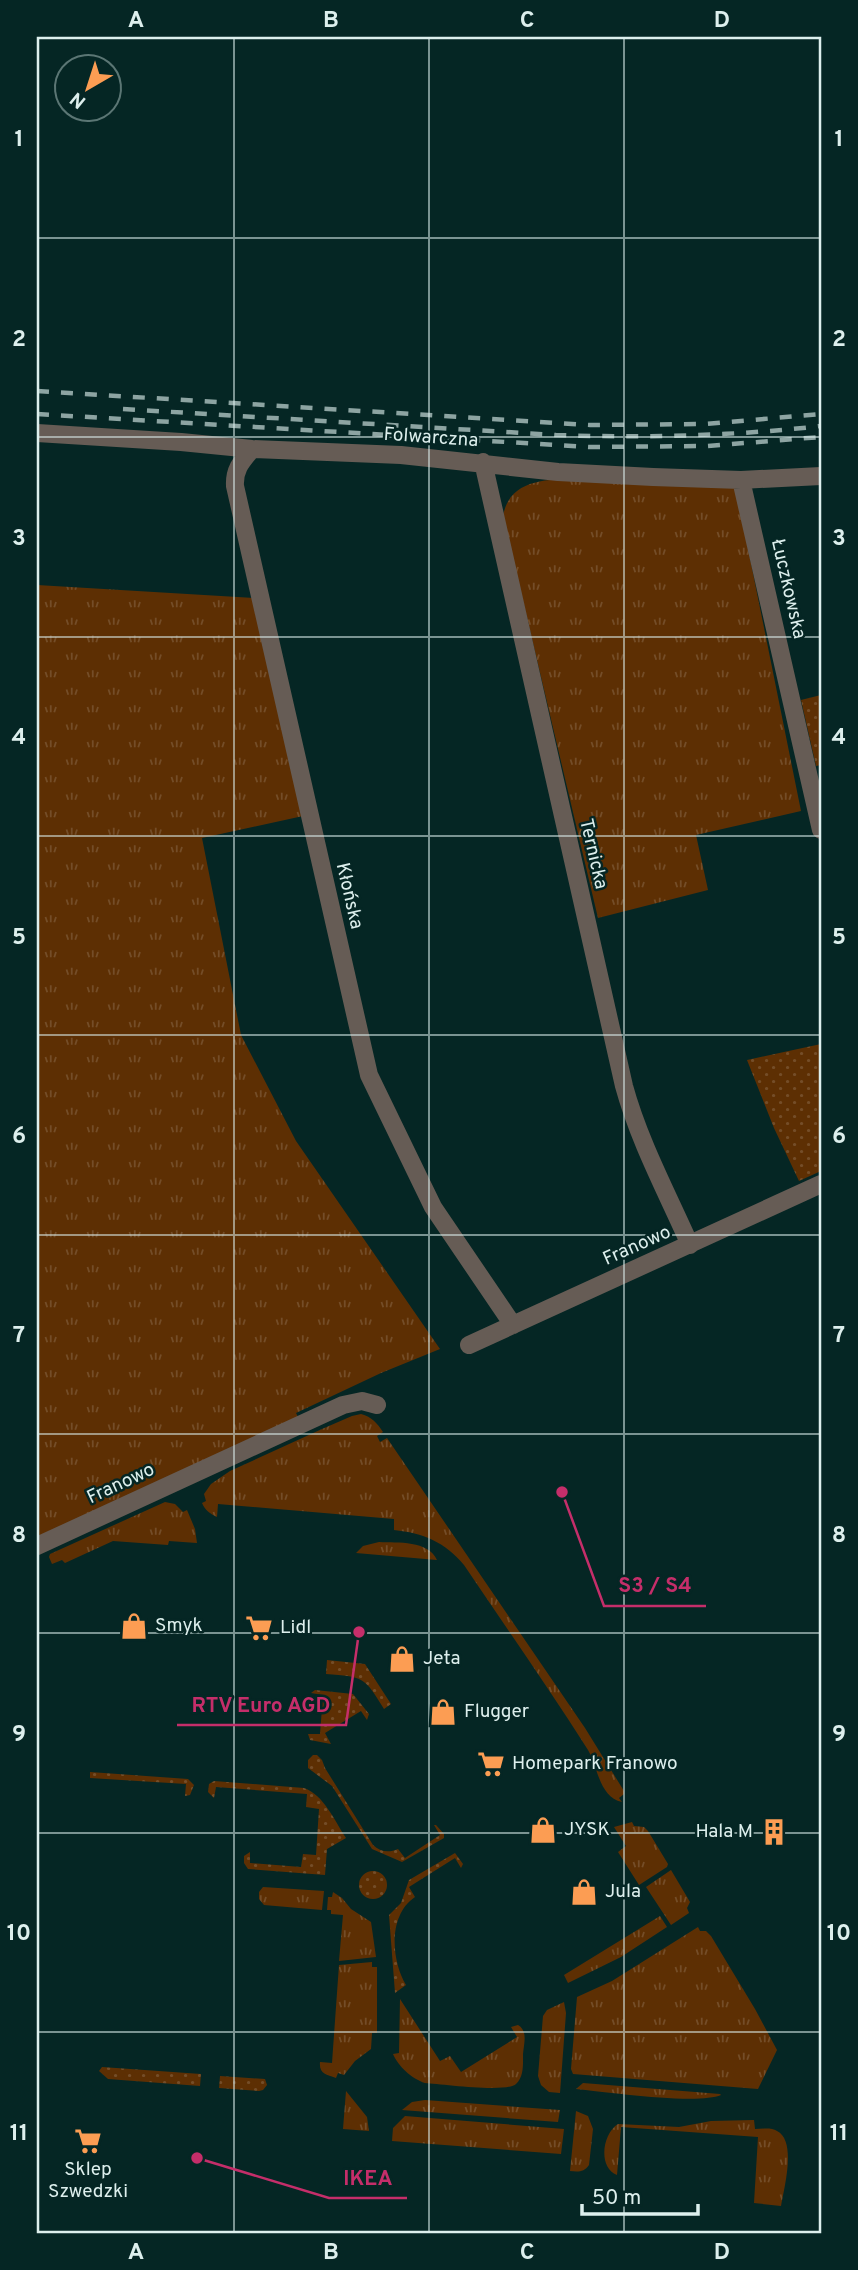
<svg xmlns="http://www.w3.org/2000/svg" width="858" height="2270" font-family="Overpass,sans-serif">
<defs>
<pattern id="grass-tufts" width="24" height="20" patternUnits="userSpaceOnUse" patternTransform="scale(1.75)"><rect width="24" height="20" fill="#5d2f03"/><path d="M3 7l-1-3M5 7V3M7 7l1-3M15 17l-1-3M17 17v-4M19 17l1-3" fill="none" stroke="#744d28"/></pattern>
<pattern id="garden-dots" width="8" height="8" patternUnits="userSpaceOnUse" patternTransform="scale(1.75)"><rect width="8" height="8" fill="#5d2f03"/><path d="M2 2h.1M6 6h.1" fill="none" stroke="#744d28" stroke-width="1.8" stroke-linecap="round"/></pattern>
</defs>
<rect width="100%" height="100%" fill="#052624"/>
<!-- grass -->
<path fill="url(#grass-tufts)" d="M581,478L730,485L736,489L801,811L696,835L708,890L598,918L503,516C510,477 550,480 581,478Z
M37,585L254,598L303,816L202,838L241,1035L296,1141L440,1349L381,1373L296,1413L298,1417L37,1537Z
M361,1414C372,1417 377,1423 383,1432L377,1436L380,1442L387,1438L585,1728L624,1791V1794L619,1798L622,1802C599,1797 598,1767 588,1750C548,1687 505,1626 464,1565C445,1542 423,1533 394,1530V1519L218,1504L217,1517C210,1514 205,1510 202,1503L206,1501L204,1494L211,1484L230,1471L322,1429L352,1416Z
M165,1502L175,1504L183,1512L187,1510L195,1529L197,1543L169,1541L168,1545L113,1541L65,1563L62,1560L52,1564L49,1557L50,1554Z
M379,1542C398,1543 428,1540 437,1560L356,1553L363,1546Z
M632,1822L634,1826L644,1827L648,1831L668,1864L667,1867L639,1885L618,1852L626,1846L614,1827Z
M671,1870L690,1902L687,1908L689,1913L671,1925L646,1887Z
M263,1887L324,1891L322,1910L264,1905L259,1899V1892Z
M333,1892L342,1898L351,1909L371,1922L376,1957L339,1961L343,1915L331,1914V1910H327L328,1897H332Z
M660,1916L667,1927L621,1957L568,1983L564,1975Z
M698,1927L700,1931H706L711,1936L755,2009L777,2050L758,2089L573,2074L571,2069L577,1997L612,1981Z
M372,1962V1967H377V2033H372L371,2049L355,2061L344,2075L338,2073L336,2078C326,2074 319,2074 320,2062L332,2063L339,1965Z
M400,1999L440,2061L450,2056L461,2072L517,2037L511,2027L518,2025C528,2031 524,2043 523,2054C523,2064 524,2077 516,2084C506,2093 441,2084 425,2083C412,2079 398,2066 393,2054L399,2053Z
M564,2002L566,2013L560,2093L549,2092L541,2085L538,2076L543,2016L547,2010Z
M583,2083L720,2094L721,2095C698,2105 606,2092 576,2089Z
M346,2091L367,2117L369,2131L343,2129Z
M425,2100L560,2110L558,2122L402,2110L412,2102Z
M576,2111L588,2116L593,2129L589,2165C584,2172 579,2172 570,2171Z
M405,2116L564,2129L561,2154L392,2141L393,2128Z
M754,2120L755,2129C762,2129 771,2127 777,2131C797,2141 784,2188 781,2206L754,2203L758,2137L621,2127L617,2175C598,2168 602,2134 618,2124L679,2127L711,2121Z"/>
<!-- garden -->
<path fill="url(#garden-dots)" d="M821,695V765L816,766L801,700Z
M821,1044V1171L799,1181L774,1128L747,1060Z
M327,1660L365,1664L391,1704L384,1709C364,1676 363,1677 326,1674Z
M315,1690L353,1694L369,1714L367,1720L361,1711L325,1733L331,1744L310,1740L308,1734H320L323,1695L311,1693Z
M313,1755H317L322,1760L325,1768L373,1845C380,1852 389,1853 398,1849L405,1858L440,1835L434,1825H436L444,1834V1838L402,1862L372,1849L332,1786L308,1768V1760Z
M90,1772L188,1779L194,1785L190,1795L185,1796L186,1784L90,1778Z
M214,1781L304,1788C324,1795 334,1820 346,1838L327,1849L325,1875L248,1869L244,1863V1856L250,1852V1863L301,1867L303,1854L316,1855L319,1809L306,1807L307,1794L216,1787L214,1798L208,1792L209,1784Z
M455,1853L463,1864L461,1868L455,1858L409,1887L415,1897C388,1915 391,1960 406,1985L395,1993L389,1915L401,1903L409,1880Z
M359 1885a14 14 0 1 1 28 0a14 14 0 1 1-28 0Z
M102,2067L201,2074L200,2086L108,2079L99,2071Z
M220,2076L265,2079L267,2085L263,2090L259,2091L219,2088Z"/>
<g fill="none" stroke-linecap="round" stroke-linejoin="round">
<!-- street -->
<path stroke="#665c55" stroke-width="18" d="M37,433L181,442L252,449L401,455L558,472L653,477L741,480L821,476
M252,449C242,461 234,469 235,486L369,1075L433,1207L513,1325
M483,462L624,1086C639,1141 667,1193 690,1245
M741,480L821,830
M469,1345L821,1184
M37,1546L343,1405L362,1401L377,1405"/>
<!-- rail -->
<path stroke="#8da4a2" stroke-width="4.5" stroke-dasharray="12 12" stroke-linecap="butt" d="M37,391L590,425L706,424L821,414
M123,409L556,435C645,438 733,436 821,426
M37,414L590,447L707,446L821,437"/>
</g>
<!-- grid -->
<path fill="none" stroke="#ddefed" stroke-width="2" stroke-opacity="0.55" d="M234,37V2233M429,37V2233M624,37V2233M37,238H821M37,437H821M37,637H821M37,836H821M37,1035H821M37,1235H821M37,1434H821M37,1633H821M37,1833H821M37,2032H821"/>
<!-- icons -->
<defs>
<symbol id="shop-bare" viewBox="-9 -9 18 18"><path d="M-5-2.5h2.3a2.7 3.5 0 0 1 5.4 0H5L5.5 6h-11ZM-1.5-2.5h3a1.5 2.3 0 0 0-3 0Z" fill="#fc9d53" stroke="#052624" stroke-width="2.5" paint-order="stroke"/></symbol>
<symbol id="supermarket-bare" viewBox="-9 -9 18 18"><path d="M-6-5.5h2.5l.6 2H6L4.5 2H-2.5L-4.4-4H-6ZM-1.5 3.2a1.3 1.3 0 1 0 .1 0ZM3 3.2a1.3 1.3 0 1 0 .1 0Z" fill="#fc9d53" stroke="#052624" stroke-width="2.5" paint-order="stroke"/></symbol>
<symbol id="building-bare" viewBox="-9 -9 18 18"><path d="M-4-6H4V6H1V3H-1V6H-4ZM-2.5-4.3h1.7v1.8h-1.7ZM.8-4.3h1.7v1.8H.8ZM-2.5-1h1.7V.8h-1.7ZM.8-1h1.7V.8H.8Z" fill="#fc9d53" stroke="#052624" stroke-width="2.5" paint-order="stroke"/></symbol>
</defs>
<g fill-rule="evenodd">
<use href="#shop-bare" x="115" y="1607" width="38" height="38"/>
<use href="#supermarket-bare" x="240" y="1609" width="38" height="38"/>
<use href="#shop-bare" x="383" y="1640" width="38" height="38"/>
<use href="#shop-bare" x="424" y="1693" width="38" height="38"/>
<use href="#supermarket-bare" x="472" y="1745" width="38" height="38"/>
<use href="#shop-bare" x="524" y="1811" width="38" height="38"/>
<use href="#building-bare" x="755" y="1813" width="38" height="38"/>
<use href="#shop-bare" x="565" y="1873" width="38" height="38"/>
<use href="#supermarket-bare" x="69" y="2122" width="38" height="38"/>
</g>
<g text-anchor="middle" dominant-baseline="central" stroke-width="5" stroke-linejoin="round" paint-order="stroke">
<!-- street labels -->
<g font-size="19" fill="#ddefed" stroke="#052624">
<text transform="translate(431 438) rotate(4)">Folwarczna</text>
<text transform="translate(788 589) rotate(77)">Łuczkowska</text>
<text transform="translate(593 854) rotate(77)">Ternicka</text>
<text transform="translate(349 896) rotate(77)">Kłońska</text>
<text transform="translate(637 1246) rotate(-24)">Franowo</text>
<text transform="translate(121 1484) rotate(-25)">Franowo</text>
</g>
<!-- poi labels -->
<g font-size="19" fill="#ddefed" stroke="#052624" text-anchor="start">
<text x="155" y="1626">Smyk</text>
<text x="280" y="1628">Lidl</text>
<text x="423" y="1659">Jeta</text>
<text x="464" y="1712">Flugger</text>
<text x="512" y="1764">Homepark Franowo</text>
<text x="564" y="1830">JYSK</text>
<text x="753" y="1832" text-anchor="end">Hala M</text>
<text x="605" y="1892">Jula</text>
<text x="88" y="2170" text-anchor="middle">Sklep<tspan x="88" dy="22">Szwedzki</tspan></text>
</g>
</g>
<!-- callouts -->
<path fill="none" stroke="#c52e6a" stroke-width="2.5" d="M562 1492L604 1606H706M359 1632L346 1725H177M197 2158L329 2198H407"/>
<g fill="#c52e6a" stroke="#052624" stroke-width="2.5">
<circle cx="562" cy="1492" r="7"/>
<circle cx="359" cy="1632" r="7"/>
<circle cx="197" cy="2158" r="7"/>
</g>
<g font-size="21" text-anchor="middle" font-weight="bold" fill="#c52e6a" stroke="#052624" stroke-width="5" stroke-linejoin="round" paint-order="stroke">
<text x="655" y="1592">S3 / S4</text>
<text x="261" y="1712">RTV Euro AGD</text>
<text x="368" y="2185">IKEA</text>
</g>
<!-- border -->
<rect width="858" height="2270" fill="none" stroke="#052624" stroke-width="77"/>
<!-- north arrow -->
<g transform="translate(88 88) rotate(219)"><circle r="33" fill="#052624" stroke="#5b7674" stroke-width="2"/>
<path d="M0-5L12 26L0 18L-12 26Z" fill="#fc9d53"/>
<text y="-10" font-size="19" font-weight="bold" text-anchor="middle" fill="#ddefed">N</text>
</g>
<!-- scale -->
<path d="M582 2204v10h116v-10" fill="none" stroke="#ddefed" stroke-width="3.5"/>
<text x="592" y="2204" font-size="21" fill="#ddefed" stroke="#052624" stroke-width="5" paint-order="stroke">50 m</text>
<rect x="38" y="38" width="782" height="2194" fill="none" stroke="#ddefed" stroke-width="2.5"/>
<g font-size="23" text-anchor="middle" font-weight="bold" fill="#ddefed">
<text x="136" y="27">A</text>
<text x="331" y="27">B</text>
<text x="527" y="27">C</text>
<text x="722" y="27">D</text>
<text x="19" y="146">1</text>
<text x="839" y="146">1</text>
<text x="19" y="346">2</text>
<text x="839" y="346">2</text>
<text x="19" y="545">3</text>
<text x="839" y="545">3</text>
<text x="19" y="744">4</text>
<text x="839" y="744">4</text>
<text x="19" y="944">5</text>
<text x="839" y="944">5</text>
<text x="19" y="1143">6</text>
<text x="839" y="1143">6</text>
<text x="19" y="1342">7</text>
<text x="839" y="1342">7</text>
<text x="19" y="1542">8</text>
<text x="839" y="1542">8</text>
<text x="19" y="1741">9</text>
<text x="839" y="1741">9</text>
<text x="19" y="1940">10</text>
<text x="839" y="1940">10</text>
<text x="19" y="2140">11</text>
<text x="839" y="2140">11</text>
<text x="136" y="2259">A</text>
<text x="331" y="2259">B</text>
<text x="527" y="2259">C</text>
<text x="722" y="2259">D</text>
</g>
</svg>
